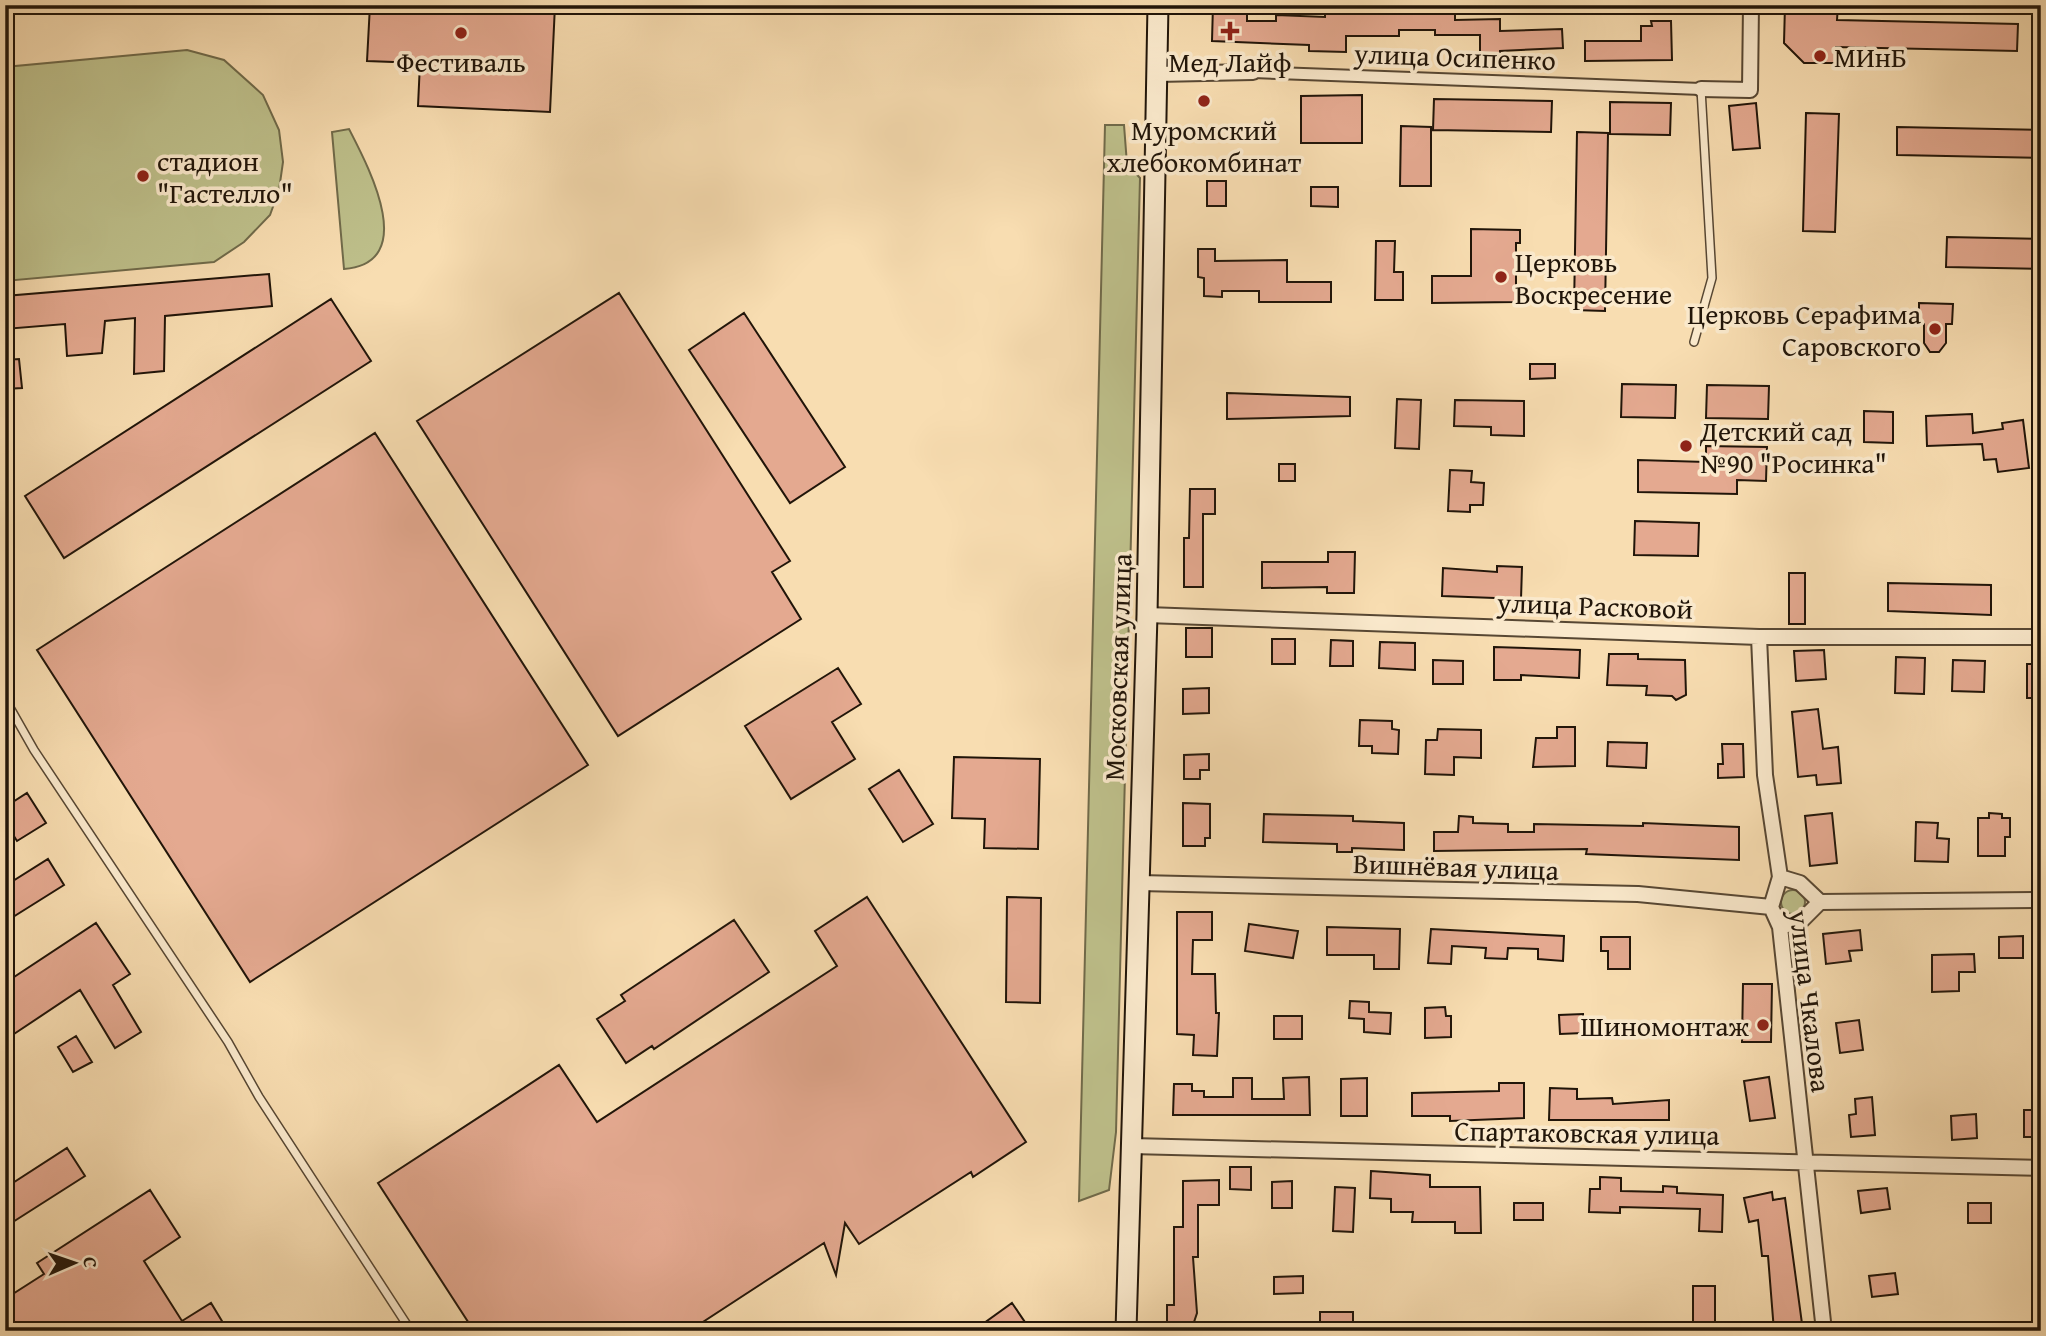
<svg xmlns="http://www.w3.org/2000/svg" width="2046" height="1336" font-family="'Gentium Book Plus',serif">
<rect width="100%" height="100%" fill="#f8ddb1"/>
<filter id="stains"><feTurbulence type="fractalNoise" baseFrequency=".00286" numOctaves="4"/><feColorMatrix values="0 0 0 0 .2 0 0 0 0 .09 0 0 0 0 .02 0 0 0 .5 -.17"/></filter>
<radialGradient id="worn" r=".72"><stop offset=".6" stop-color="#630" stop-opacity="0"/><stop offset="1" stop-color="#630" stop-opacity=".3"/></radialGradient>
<!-- green -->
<path fill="#bec08b" stroke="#706a4a" stroke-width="2" d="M187,50L224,60L263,95L279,130L283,162L279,190L270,215L244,242L214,262L5,281V67Z
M1105,125H1124L1127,164L1140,178L1116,1132L1109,1190L1079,1201Z
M349,129C368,166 420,263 344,269L332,132Z
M1781 902a12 12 0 1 1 24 0a12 12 0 1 1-24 0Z"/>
<!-- building -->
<path fill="#e4a990" stroke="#211509" stroke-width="2" d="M370,5H555L550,112L418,106L420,63L367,61Z
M1213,5H1247V21H1276V15L1325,17V11L1369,12L1412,10V5H1455V20L1500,19V31L1562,29L1563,48L1500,51V55H1480V35H1435V30H1399V36H1346V52L1309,51V45L1212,41Z
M1785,5H1838L1837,20L2018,24L2017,51L1836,47V63H1804L1784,43Z
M1651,21H1671L1672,60L1585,61V41H1641V26H1652Z
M1362,95V143H1301V96Z
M1434,99L1552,101L1551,132L1433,130Z
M1610,102L1671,103L1670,135L1610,134Z
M1756,103L1760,148L1733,150L1729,106Z
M1806,113L1839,114L1835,232L1803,231Z
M1401,126L1431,127V186H1400Z
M1897,127L2041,130V158L1897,155Z
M1577,132L1608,133L1605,311L1574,310Z
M1207,181H1226V206H1207Z
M1311,187H1338V207L1311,206Z
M1471,229L1520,230V243H1516V302L1432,303V276H1471Z
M1947,237L2041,239V269L1946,267Z
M1376,241H1395L1394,272H1403V300H1375Z
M1198,249H1215V261L1287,260V282H1331V302H1259V291H1222V297L1204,296V278L1198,277Z
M269,274L272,306L165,316L164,371L134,374L135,318L105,321L102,353L67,356L65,324L5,329V296Z
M619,293L790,561L772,572L801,619L618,736L417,421Z
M331,299L371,361L64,558L25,496Z
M1919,303L1953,304L1952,324H1946V343L1939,352H1930L1924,343V324H1919Z
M744,313L845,467L790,503L689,350Z
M19,359L22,388L5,389V360Z
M1530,364H1555V378L1530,379Z
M1622,384L1676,385L1675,418L1621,417Z
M1707,385L1769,386L1768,419L1706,418Z
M1227,393L1350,397V416L1227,419Z
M1397,399L1421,400L1419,449L1395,448Z
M1455,400L1524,401V436L1491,435V427L1454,426Z
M1864,411L1893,412V443L1864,442Z
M1972,414L1973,433L2003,429L2002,423L2023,420L2029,468L1998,472L1996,459L1984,460L1982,444L1927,446L1926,416Z
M375,433L588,765L250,982L37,650Z
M1706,446L1767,447L1766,481L1737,480V494L1638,492V460L1706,462Z
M1279,464H1295V481H1279Z
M1450,470L1472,471L1471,482L1484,483L1483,505H1470V512L1448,511Z
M1190,489H1215V514H1203V587H1184V538H1189Z
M1635,521L1699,523L1698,556L1634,555Z
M1328,552H1355L1354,593H1327V587L1262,588V562H1328Z
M1497,566L1522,567L1521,599L1442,596L1443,568L1497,572Z
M1789,573H1805V624H1789Z
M1888,583L1991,585V615L1888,611Z
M1186,628H1212V657H1186Z
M1272,639H1295V664H1272Z
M1331,640L1353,641V666H1330Z
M1380,642L1415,643V670L1379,668Z
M1494,647L1580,650L1579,678L1521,675V680H1494Z
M1824,650L1826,679L1796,681L1794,651Z
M1609,654H1638V659L1685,660L1686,695L1676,700L1672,696L1646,695L1647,686L1607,685Z
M1896,657L1925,658L1924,694L1895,693Z
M1433,660L1463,661V684H1433Z
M1953,660L1985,661L1984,692L1952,691Z
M2027,664H2041V698H2027Z
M838,668L861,704L832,722L855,759L791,799L745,726Z
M1209,688V713L1183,714V689Z
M1818,709L1823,749L1838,747L1841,783L1817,785L1816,775L1798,777L1792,712Z
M1360,720L1392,721V729L1399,730L1398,754L1372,753V746H1359Z
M1557,727H1575V766L1533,767L1536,738H1557Z
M1438,729L1481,730V758L1454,757V775L1425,774L1426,740H1437Z
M1608,742L1647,743L1646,768L1607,766Z
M1722,744H1743L1744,777L1718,778V764H1723Z
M1209,754V770H1200V779H1184V755Z
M954,757L1040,759L1038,849L984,848L985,819L952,818Z
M899,770L933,824L903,842L869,789Z
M27,793L46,823L17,841L5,822V807Z
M1183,803L1210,804V838H1205V846H1183Z
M1832,813L1837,863L1810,866L1805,816Z
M1989,813L2002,814V818H2010V837H2005V856H1978V818H1989Z
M1264,814L1353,816V821L1404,823V850L1352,848V852H1337V844L1263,842Z
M1459,816L1473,817V823L1508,824V832H1534V824L1643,826V823L1739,827V860L1586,854L1587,849L1434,851V832H1458Z
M1916,822L1938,823L1937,838L1949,839L1948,862L1915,861Z
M48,859L64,885L5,922V886Z
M867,897L1026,1142L973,1177L971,1172L859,1244L845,1223L836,1275L824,1243L689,1331H474L378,1183L559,1065L597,1122L837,966L815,931Z
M1007,897L1041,898L1040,1003L1006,1002Z
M1177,912H1212V940H1193L1192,974H1215L1216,1013H1219L1217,1056L1193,1055L1194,1035L1177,1034Z
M734,920L769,972L654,1049L652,1046L626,1063L597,1019L625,1001L621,995Z
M96,923L130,974L113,985L141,1032L115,1048L80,990L5,1040V983Z
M1249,924L1298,931L1293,958L1245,951Z
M1327,927L1400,929L1399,969H1374V955H1327Z
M1431,929L1564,936L1563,961L1538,959V949L1508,948L1507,959L1485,958L1486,948L1452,946L1451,964L1428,963Z
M1860,930L1862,950L1849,951L1851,961L1826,964L1823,934Z
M2023,936V958H1999V937Z
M1601,937H1630V969H1608V951H1601Z
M1974,954L1975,972H1959V991L1932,992V955Z
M1743,984H1772L1771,1042H1742Z
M1350,1001L1369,1002V1012L1391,1013L1390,1034L1364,1032V1019L1349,1018Z
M1445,1007L1446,1016H1451V1037L1425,1038V1008Z
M1583,1014V1033L1560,1034L1559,1015Z
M1274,1016H1302V1039H1274Z
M1859,1020L1863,1050L1840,1053L1836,1023Z
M76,1036L92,1062L73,1072L58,1047Z
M1309,1077L1310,1115H1173L1174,1084H1192V1091H1204V1097H1233V1078H1252V1099H1284L1283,1078Z
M1769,1077L1775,1118L1750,1121L1744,1081Z
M1367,1078V1116H1341V1079Z
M1499,1083H1524V1118L1450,1121V1116H1412V1093L1499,1091Z
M1550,1088L1577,1089V1099L1612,1098L1613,1104L1669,1100V1120H1549Z
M1872,1097L1875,1135L1851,1137L1849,1115L1856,1114L1855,1099Z
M2024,1110H2041V1137H2024Z
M1976,1114L1977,1138L1952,1140L1951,1116Z
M67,1148L85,1176L5,1227V1188Z
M1230,1167H1251V1190L1230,1189Z
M1371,1171L1430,1175V1187H1480L1481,1233H1455V1222H1412L1413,1212H1391V1199L1370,1198Z
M1600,1177L1621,1178V1191L1663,1192V1186L1677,1187V1193L1723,1195L1722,1232L1699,1231L1700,1209L1620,1207V1213L1589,1212L1590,1189H1600Z
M1219,1180V1205H1198V1257H1193L1197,1313L1191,1331H1167V1305H1174V1227H1183V1181Z
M1292,1181V1208H1272V1182Z
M1335,1187L1355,1188L1353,1232L1333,1231Z
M1887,1188L1890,1209L1861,1213L1858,1191Z
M150,1190L180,1237L144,1261L182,1321L211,1303L228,1331H5V1299L44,1274L37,1263Z
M1772,1192L1773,1200L1785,1198L1803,1331H1774L1768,1256H1762L1758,1220L1749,1222L1744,1198Z
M1514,1203H1543V1220H1514Z
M1968,1203H1991V1223H1968Z
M1895,1273L1898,1294L1872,1297L1869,1276Z
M1303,1276V1293L1274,1294V1277Z
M1693,1286H1715V1323H1693Z
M1012,1303L1031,1331H973Z
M1320,1312H1353V1331H1320Z"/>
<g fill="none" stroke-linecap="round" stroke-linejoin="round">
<defs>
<path id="service" d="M1694,342L1712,278L1701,89
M5,699L34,750L228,1042L259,1097L411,1331"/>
<path id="pedestrian" d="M1253,72L1701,89"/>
<path id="minor" d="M1157,74L1253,72
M1701,89L1750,90L1751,5
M1147,615L1759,637H2041
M1759,637L1765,775L1780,877L1771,907L1780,927L1824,1331
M1780,877L1800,883L1820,902L2041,900
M1139,883L1638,894L1771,907
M1780,927L1801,921L1820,902
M1131,1146L2041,1168"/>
<path id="secondary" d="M1126,1331L1147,615L1158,5"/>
</defs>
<!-- service casing -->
<use href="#service" stroke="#574733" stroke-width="10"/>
<!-- pedestrian casing -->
<use href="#pedestrian" stroke="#574733" stroke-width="14"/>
<!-- minor casing -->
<use href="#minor" stroke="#574733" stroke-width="18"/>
<!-- secondary casing -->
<use href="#secondary" stroke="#211509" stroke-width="23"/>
<!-- service -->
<use href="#service" stroke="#fae9cc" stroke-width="7"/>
<!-- pedestrian -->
<use href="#pedestrian" stroke="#fae9cc" stroke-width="10"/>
<!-- minor -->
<use href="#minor" stroke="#fae9cc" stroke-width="14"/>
<!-- secondary -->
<use href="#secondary" stroke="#fae9cc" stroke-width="19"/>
</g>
<!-- markers -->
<g fill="#8f2418" stroke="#fae9cc" stroke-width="2.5">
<path d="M1226.5 20.5h7v7h7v7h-7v7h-7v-7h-7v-7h7z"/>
<circle cx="461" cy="33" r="7"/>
<circle cx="1820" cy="56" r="7"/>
<circle cx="1204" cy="101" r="7"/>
<circle cx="143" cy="176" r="7"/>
<circle cx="1501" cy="277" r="7"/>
<circle cx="1935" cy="329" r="7"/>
<circle cx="1686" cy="446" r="7"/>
<circle cx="1763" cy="1025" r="7"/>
</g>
<g text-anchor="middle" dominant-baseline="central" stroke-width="7" stroke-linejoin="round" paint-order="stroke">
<!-- street labels -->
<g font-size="28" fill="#211509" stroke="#fae9cc">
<text transform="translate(1455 56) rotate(2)">улица Осипенко</text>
<text transform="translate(1595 605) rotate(2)">улица Расковой</text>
<text transform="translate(1117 667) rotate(-88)">Московская улица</text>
<text transform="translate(1456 866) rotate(2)">Вишнёвая улица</text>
<text transform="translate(1811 1001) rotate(83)">улица Чкалова</text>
<text transform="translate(1587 1132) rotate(1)">Спартаковская улица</text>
</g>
<!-- poi labels -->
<g font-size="28" fill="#211509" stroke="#fae9cc" text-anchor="start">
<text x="1834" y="56">МИнБ</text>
<text x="461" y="61" text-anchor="middle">Фестиваль</text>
<text x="1230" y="61" text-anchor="middle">Мед Лайф</text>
<text x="1204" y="129" text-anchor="middle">Муромский<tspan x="1204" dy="32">хлебокомбинат</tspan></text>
<text x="157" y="160">стадион<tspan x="157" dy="32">"Гастелло"</tspan></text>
<text x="1515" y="261">Церковь<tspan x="1515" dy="32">Воскресение</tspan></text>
<text x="1921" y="313" text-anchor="end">Церковь Серафима<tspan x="1921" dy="32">Саровского</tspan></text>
<text x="1700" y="430">Детский сад<tspan x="1700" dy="32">№90 "Росинка"</tspan></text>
<text x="1749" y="1025" text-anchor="end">Шиномонтаж</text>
</g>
</g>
<!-- margin -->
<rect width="2046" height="1336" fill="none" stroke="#f8ddb1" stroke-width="28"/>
<rect x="7" y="7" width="2032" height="1322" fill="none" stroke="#211509" stroke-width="3.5"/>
<rect x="14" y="14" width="2018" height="1308" fill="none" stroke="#211509" stroke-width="2"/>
<!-- north arrow -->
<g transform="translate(74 1263) rotate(88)" stroke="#fae9cc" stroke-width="5" paint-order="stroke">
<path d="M0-5L12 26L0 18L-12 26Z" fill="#211509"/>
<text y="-10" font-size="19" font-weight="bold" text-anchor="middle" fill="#211509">С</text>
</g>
<rect width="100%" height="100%" filter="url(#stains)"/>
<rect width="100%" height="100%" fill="url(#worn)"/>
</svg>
